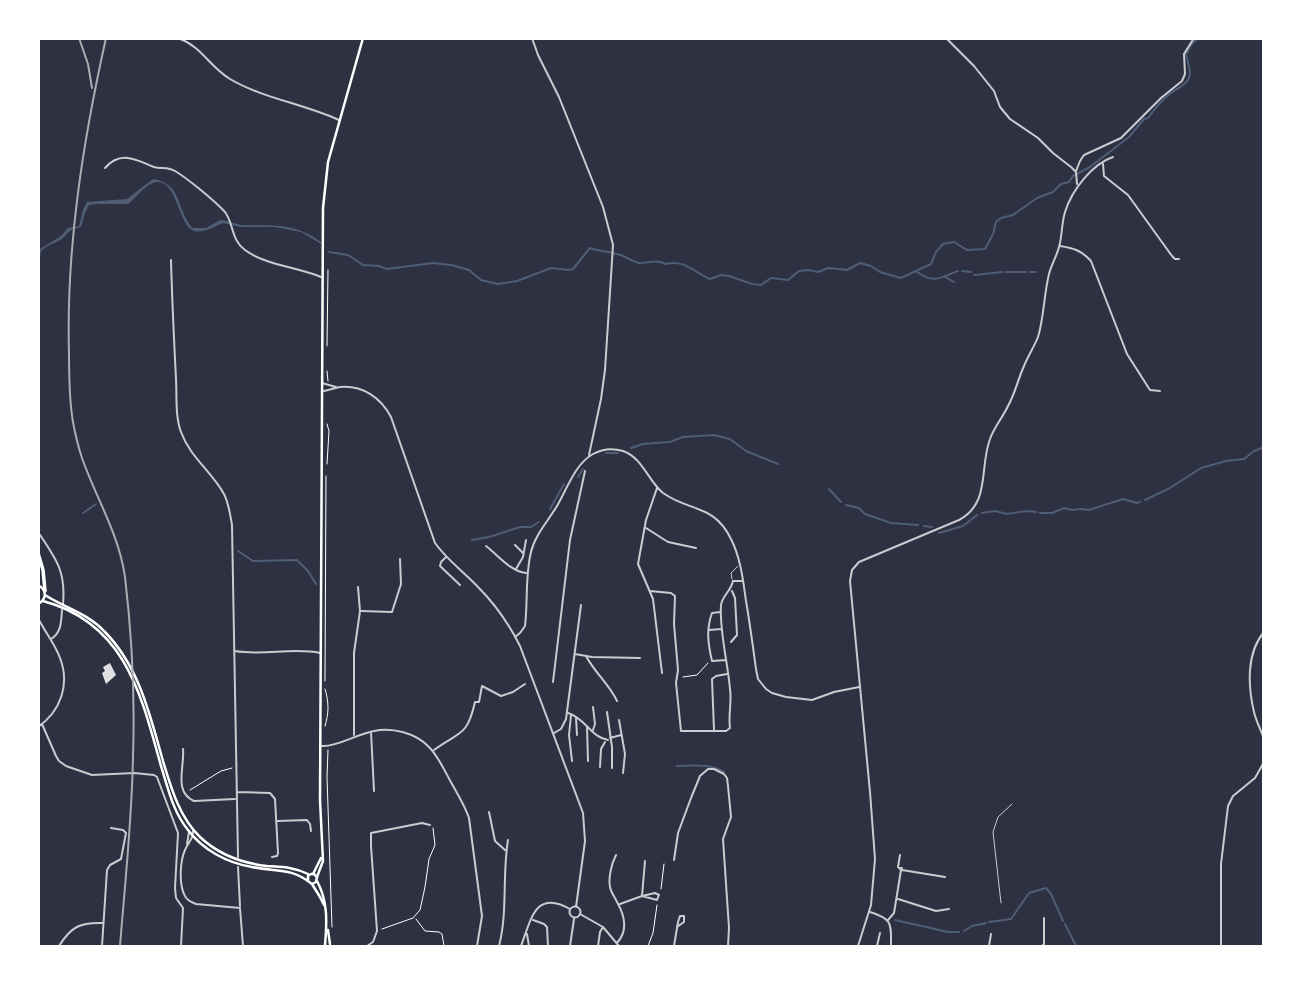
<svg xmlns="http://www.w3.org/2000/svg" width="1302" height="985" font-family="'IBM Plex Serif',serif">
<rect width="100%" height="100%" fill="#2d3142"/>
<!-- water -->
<path fill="#4f5d75" d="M153,179C175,183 176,195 183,212C185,218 189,223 192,228H206L220,220C228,220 234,224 242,225C273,226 294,222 321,242V244L301,232L274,227H240L223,223C215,226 202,235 192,230C178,223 176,175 153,183C143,187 136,198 128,204H96L89,205L85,213L81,227C66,231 72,230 62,239C56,243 47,245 41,251L39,263L40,249L61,236L68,228L79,226L83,210L87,202L127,199Z"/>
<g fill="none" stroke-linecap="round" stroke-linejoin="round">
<!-- stream -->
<path stroke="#4f5d75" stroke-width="2" d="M329,252L348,255L363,265L379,266L387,269L433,263L451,265L469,270L481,280L498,284L517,281L551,268L569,270L573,269L590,248C601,252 612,251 623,256C628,258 633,262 639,263C649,263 656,259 666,264C684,259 694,272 710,279L721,275L729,276L752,284L761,285L771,278L788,280L799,271L808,270L818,272L828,268L847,270L860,263L871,266L880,272L901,278L931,264L936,252L943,244L954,242L967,250L985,249L993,234L996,222L1001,218L1013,215L1037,198L1053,192L1061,184L1069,182L1073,176L1090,167L1129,137L1144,119L1148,118C1154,110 1160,102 1167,96C1188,80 1195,84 1186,55L1191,45L1198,38
M962,271L971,272
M917,272C935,284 939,278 958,271
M1006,272H1026
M1030,272H1036
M974,275L1003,272
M945,277L954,282
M631,448L643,444L670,442L683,437L714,435L730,439L746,451L778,464
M606,453H618
M578,477L583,469
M829,489L841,502
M1145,500L1170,488L1201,468L1226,461L1244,459L1254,451L1264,447
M846,505L859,508L865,514L891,523L918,525
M550,509L564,484
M83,513L96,504
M982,513L995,511L1007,514L1026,511L1036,512
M1040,513H1052L1064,508L1073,510L1081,509L1089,510L1123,499L1137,503L1140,502
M924,526L932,527
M939,533L963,526L977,515
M472,540L489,537L520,527H531L539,522
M238,551L253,561L297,560L308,571L316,584
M677,766C693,766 710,763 724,772
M895,920L948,932H959
M989,922L1011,919L1029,893L1046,888L1051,894L1063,921
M1065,924L1076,946
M964,931L972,926L986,923"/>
</g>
<!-- building -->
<path fill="#e0e0e3" d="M110,663L116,675L106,684L102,673L105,671L103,667Z"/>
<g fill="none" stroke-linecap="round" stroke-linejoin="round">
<!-- path -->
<path stroke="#fff" stroke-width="1" d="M327,346L328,270
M327,371L328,381
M327,464L329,431L327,424
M683,677L697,675L708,663
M325,681L326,476
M325,726C329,713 329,702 325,689
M328,750L327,777L332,927
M190,790L221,771L232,768
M661,889L664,864
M416,919L425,931L439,932L442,934L444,946
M382,929L413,918L420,910L425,887L429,859L435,845L433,828
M648,946L653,933L657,905"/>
<!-- service -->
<path stroke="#caccd0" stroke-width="1" d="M732,579L731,573L738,566
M1001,903L993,832L998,817L1012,804"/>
<!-- minor -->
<path stroke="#caccd0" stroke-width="2" d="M178,38C201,46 210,67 230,79C262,98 304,104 339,120
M532,38L538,55L559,97L603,207L613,245L605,370L601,399L589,455
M946,38L974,66L994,91L1000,107L1010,119L1038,138L1053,153L1071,167L1076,172L1077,184
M1103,164L1104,176L1128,195L1172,256L1175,259H1179
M105,168C121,150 136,160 154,167C161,169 168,167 175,171C187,178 215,201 225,212C234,224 231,240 245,250C265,265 297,267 321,277
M1076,171L1080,161L1084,155L1121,138L1161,98L1182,81L1185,74L1184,54L1194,38
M1060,246C1074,248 1082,251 1091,261L1127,354L1150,390L1160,391
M171,260C172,300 174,339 176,379C177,396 175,416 181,432C190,457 212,472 224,494C229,504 230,514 232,525L238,857
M657,488L646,520L638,564L653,599L662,673
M646,528L668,542L696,548
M38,532C56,559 66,571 63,604
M515,545L523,553
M486,546C499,556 510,571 526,573
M446,557L441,562L440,566L460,585
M516,569L523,557L526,540
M650,591L671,593L675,596L674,624L678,670L676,683L681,731H726L730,728C728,716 732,702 730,689C728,664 719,629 721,605C722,596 731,591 733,581H742
M361,611L392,612L401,584L400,559
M720,612L712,613C706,629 708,644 712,661L726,660
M38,618C45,632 55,644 60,658C70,684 61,711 38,727
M709,630L721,629
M1264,632C1246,653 1248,687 1254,712C1256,721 1261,730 1264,739
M515,637L520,633L525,626C528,601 525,576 531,552C535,535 548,521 557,506C567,489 575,464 593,454C602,449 613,448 623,451C643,458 648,481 663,493C690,512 714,504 731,539C741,559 743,580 746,601C750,624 753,647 756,669L758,679L766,689L772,693L786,697L812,700L834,692L859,687
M51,639C62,632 61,621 62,610
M731,642L737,635L735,598L732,591
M235,651C263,656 294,647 320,653
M575,654L592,657L640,658
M586,656C595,673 609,684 617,701
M553,682L570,540L585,471
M593,707L595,724L593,730
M607,712L612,747V768
M568,713C585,718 592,738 608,740
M571,715L569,735L572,761
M576,718L577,735
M619,720L625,754L623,773
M42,724L56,756L59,761L66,766L92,775L134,773L154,775L157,777L178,833L175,888L176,898L183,908L181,946
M587,727L588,761
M714,730L712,679L716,676L727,674
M371,732L374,791
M554,733L561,729L566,719L581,605
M354,735V653L360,611L358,587
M610,738L621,735
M322,746C337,747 357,734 374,731C392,727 416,733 429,747C439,757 445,772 452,784C458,795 465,806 469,818L482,916L477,946
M183,749C185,766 173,792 194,801L235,799
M434,750C460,731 467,737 475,702H479L482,686L501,696L513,692L525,684
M600,767L601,749L605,742
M237,792L270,793L275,799L278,853L277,856L272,857
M489,812L495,841L505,850
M277,821L307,820L310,824L311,831
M616,855C612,863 608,877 610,887C611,893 615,897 617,902C625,916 628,931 617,943
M674,860L678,833L691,798L700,776L708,769H714L724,774L727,778L728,786L731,817L723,839L729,928L728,946
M238,867L240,906
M898,867L900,855
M902,870L945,877
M655,893L659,895L657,900L642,896Z
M898,899L936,911L949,909
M620,904L642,896L645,861
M870,912C893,919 891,924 891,946
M580,914L603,927L619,946
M533,920L544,924L547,927L548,946
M888,920L894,913L901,870L899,868H902L901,870
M527,934L529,946
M59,946C71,927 80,922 103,923
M102,946L107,870L110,865L121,859L126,833L123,830L111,828
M367,946L373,942L377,931L371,846V833L422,823L430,825
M499,946C508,911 502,876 508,840
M521,946C531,920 535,889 570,909
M598,946L600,932L603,927
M674,946L678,922L680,916H684V922L677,927
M877,946L880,933
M989,946L991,934
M1042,946L1044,944V918
M1221,946V864L1228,806L1233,796L1255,778L1264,762"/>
<!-- tertiary -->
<path stroke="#caccd0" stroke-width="2" d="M322,383L336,387
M324,391C329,390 335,388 340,387C363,385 381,398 391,417L435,543C447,560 464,572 478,587C495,604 509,624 520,646L583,813L585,841L576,907
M193,830C194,839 188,842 185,850C180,861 179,883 184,894C186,900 191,902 196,904L240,908L243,946
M187,844L189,832
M569.5 912a5.5 5.5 0 1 1 11 0a5.5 5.5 0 1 1-11 0Z
M570,946L574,919
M858,946L871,905L875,859L870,792L850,581L852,570L859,562L959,520C991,503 979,468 990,439C994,427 1003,417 1008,406C1015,394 1018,379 1024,366C1028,356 1034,347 1038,337C1044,317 1044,294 1049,274C1052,263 1058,254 1060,243C1062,233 1062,222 1065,212C1072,190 1092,164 1113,157"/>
<!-- secondary -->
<path stroke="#fff" stroke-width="2.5" d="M313,874L321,858
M317,877L323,861L320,800L323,208L328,162L363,38"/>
<!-- primary -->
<path stroke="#fff" stroke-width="2.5" d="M38,585C47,590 47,599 38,604
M45,595C65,608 87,613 104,631C139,666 150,715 163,761C171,787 179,817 200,837C219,855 241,863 267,866C281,867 295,867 308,874
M43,601C125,623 141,694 161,766C168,788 173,812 188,830C203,850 227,863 252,867C276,872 291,867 312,884L316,882L317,877L314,874H311L308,876V880
M317,881C328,901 327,922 325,945
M312,884L320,897L324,905
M328,930L330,944"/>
<!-- trunk -->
<path stroke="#fff" stroke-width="3.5" d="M38,553L43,570L45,591"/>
<!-- rail -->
<path stroke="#abadb3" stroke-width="2" d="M79,38L88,64L92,88
M106,38C83,141 66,248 69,353C69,376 69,399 73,422C75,433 78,446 82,458C96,498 119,534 125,577C132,636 135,697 133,756C132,820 125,883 120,946"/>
</g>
<!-- border -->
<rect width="1302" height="985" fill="none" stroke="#ffffff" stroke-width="80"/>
</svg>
